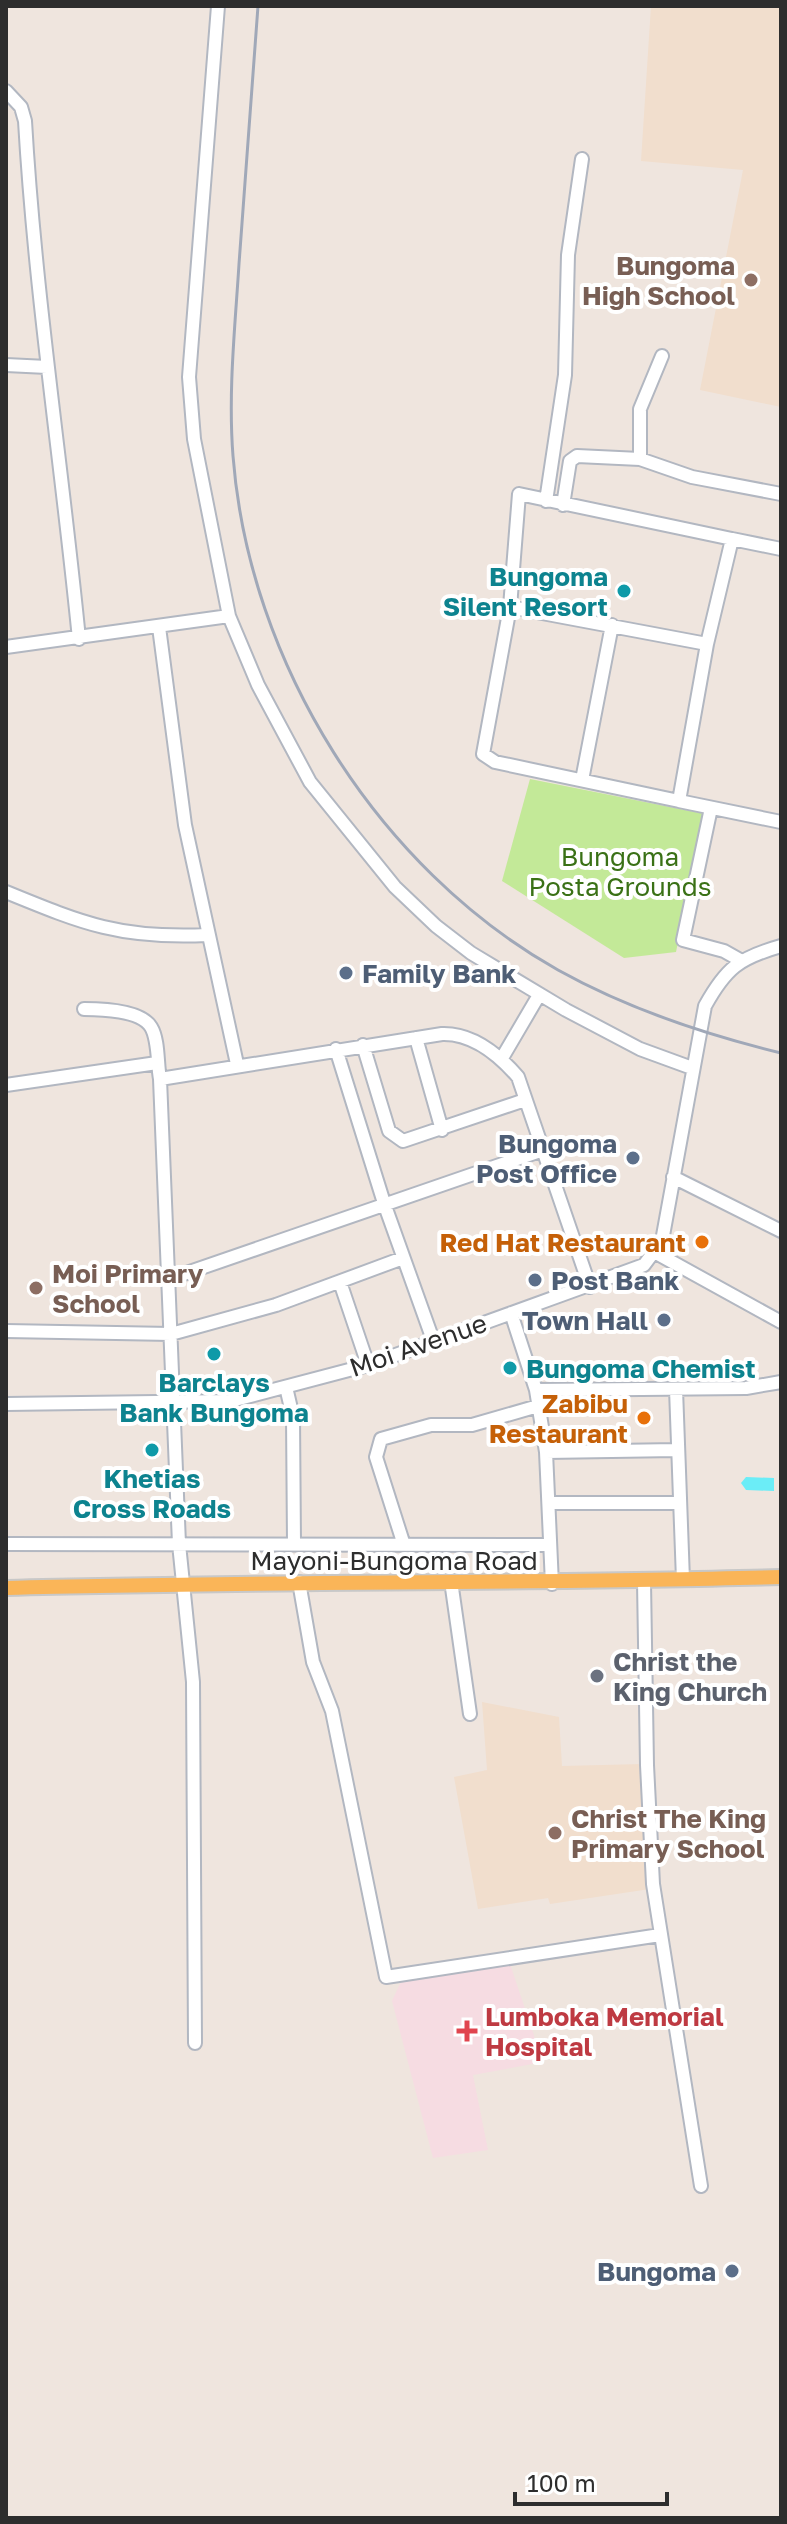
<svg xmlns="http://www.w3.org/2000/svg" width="787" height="2524" font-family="'Golos Text',sans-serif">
<rect width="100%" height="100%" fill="#efe5de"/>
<!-- education -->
<path fill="#f1decd" d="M651,6H781V407L700,390L743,170L641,161Z
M482,1702L559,1717L562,1766L643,1764L650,1889L550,1904L548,1898L478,1909L454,1777L487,1770Z"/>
<!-- medical -->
<path fill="#f6dce2" d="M509,1961L543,2062L473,2075L488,2150L433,2158L392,2001L403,1977Z"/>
<!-- park -->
<path fill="#c3e998" d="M530,779L705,814L676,952L624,958L502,881Z"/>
<!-- water -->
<path fill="#6bedf7" d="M746,1477L774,1478V1491L746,1490L741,1483Z"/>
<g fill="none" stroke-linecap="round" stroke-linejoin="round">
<defs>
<path id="minor" d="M218,6L189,377L194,439L229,616L258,685L310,782L395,887L436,926L471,953L566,1010L640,1049L692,1068
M6,91L21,107L25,121C35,294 62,466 79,639
M6,365L47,367
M640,459V409L662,356
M546,501L565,375L568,255L582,159
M563,505L570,461L577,456L640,459L692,477L781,494
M781,549L732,539L707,644L679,801L781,822
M510,607L483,754L495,762L679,801
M159,627L185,825L237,1064
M707,644L510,607L519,494L732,539
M6,647L229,616
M582,780L612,625
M711,808L683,940L724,951L740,960
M6,892C84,924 121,939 207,935
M84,1009C100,1009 141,1010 151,1027C159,1040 157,1064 160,1079L179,1544L193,1682L195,2043
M416,1038L442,1130
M363,1045L389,1131L403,1141L525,1100
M336,1049L384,1203L433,1340
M502,1058L539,995
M160,1079L442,1034C473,1033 499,1055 518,1077L590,1287
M6,1085L157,1063
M673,1177L781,1231
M656,1253L781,1322
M169,1279L543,1150
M340,1282L368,1365
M511,1313L536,1390L546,1452L552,1584
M6,1331L171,1334L276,1305L403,1258
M286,1387L293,1417L294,1543
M676,1389L683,1580
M536,1390L746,1388L781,1382
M6,1404L231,1401L368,1365L644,1265L662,1241L705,1006C726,968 739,958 781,946
M546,1452L677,1450
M550,1503H678
M403,1542L376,1457L381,1439L431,1425H472L538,1406
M6,1544L550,1545
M451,1581L470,1714
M299,1582L313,1662L332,1711L386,1977L660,1935
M644,1582L647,1765L653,1884L701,2186"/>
<path id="major" d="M6,1588C264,1581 523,1584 781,1577"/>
</defs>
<!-- minor casing -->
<use href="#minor" stroke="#b2b7c1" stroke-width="16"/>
<!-- major casing -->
<use href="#major" stroke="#c8c8c8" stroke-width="18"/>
<!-- minor -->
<use href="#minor" stroke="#fff" stroke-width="12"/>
<!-- major -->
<use href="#major" stroke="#fab558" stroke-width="14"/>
<!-- rail -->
<path stroke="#a0a8b8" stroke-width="3" d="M258,6C252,92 246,178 239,264C235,328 228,392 233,456C249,663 377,868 558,970C628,1009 703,1034 781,1053"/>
</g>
<!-- markers -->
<g fill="#8d6e63" stroke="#fff" stroke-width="3">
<circle cx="751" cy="280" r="8"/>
<circle cx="36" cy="1288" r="8"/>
<circle cx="555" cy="1833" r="8"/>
</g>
<g fill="#0f9aa8" stroke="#fff" stroke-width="3">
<circle cx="624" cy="591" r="8"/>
<circle cx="214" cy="1354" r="8"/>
<circle cx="510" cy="1368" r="8"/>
<circle cx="152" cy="1450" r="8"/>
</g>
<g fill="#5c6f8a" stroke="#fff" stroke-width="3">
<circle cx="346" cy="973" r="8"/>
<circle cx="633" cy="1158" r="8"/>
<circle cx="535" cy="1280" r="8"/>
<circle cx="664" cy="1320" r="8"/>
<circle cx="732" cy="2271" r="8"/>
</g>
<g fill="#e8710a" stroke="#fff" stroke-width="3">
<circle cx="702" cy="1242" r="8"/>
<circle cx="644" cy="1418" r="8"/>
</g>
<circle fill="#6b7280" stroke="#fff" stroke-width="3" cx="597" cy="1676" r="8"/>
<path fill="#e0444e" stroke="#fff" stroke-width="3" d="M463 2019h8v8h8v8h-8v8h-8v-8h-8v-8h8z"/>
<g text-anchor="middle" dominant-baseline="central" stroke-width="8" stroke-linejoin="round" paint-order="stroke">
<!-- education labels -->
<g font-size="26" font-weight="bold" fill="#785e54" stroke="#fff" text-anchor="start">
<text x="735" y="265" text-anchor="end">Bungoma<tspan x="735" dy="30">High School</tspan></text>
<text x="52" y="1273">Moi Primary<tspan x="52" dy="30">School</tspan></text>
<text x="571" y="1818">Christ The King<tspan x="571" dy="30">Primary School</tspan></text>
</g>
<!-- culture labels -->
<g font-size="26" font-weight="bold" fill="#0d838f" stroke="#fff">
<text x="608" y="576" text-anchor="end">Bungoma<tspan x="608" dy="30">Silent Resort</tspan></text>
<text x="526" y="1368" text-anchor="start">Bungoma Chemist</text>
<text x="214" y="1382">Barclays<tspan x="214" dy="30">Bank Bungoma</tspan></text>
<text x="152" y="1478">Khetias<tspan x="152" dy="30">Cross Roads</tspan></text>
</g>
<!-- park labels -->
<g font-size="26" fill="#3a7116" stroke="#fff">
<text x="620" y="856">Bungoma<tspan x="620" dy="30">Posta Grounds</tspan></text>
</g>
<!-- service labels -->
<g font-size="26" font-weight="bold" fill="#4e5e75" stroke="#fff" text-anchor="end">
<text x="362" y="973" text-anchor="start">Family Bank</text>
<text x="617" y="1143">Bungoma<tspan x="617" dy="30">Post Office</tspan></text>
<text x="551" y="1280" text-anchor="start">Post Bank</text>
<text x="648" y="1320">Town Hall</text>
<text x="716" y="2271">Bungoma</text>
</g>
<!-- food labels -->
<g font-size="26" font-weight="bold" fill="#c56008" stroke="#fff" text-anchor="end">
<text x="686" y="1242">Red Hat Restaurant</text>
<text x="628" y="1403">Zabibu<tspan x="628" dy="30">Restaurant</tspan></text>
</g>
<!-- street labels -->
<g font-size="26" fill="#2d2d2d" stroke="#fff">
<text transform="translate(418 1345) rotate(-19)">Moi Avenue</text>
<text x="394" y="1560">Mayoni-Bungoma Road</text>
</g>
<!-- worship labels -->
<g font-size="26" font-weight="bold" fill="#5b616d" stroke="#fff" text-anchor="start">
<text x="613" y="1661">Christ the<tspan x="613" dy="30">King Church</tspan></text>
</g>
<!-- health labels -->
<g font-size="26" font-weight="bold" fill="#be3a42" stroke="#fff" text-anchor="start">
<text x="485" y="2016">Lumboka Memorial<tspan x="485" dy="30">Hospital</tspan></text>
</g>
</g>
<!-- border -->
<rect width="787" height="2524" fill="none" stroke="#2d2d2d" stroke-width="16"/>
<!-- scale -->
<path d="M515 2492v12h152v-12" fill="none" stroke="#2d2d2d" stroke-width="4"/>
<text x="527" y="2492" font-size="24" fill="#2d2d2d" stroke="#ffffff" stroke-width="6" paint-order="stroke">100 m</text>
</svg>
